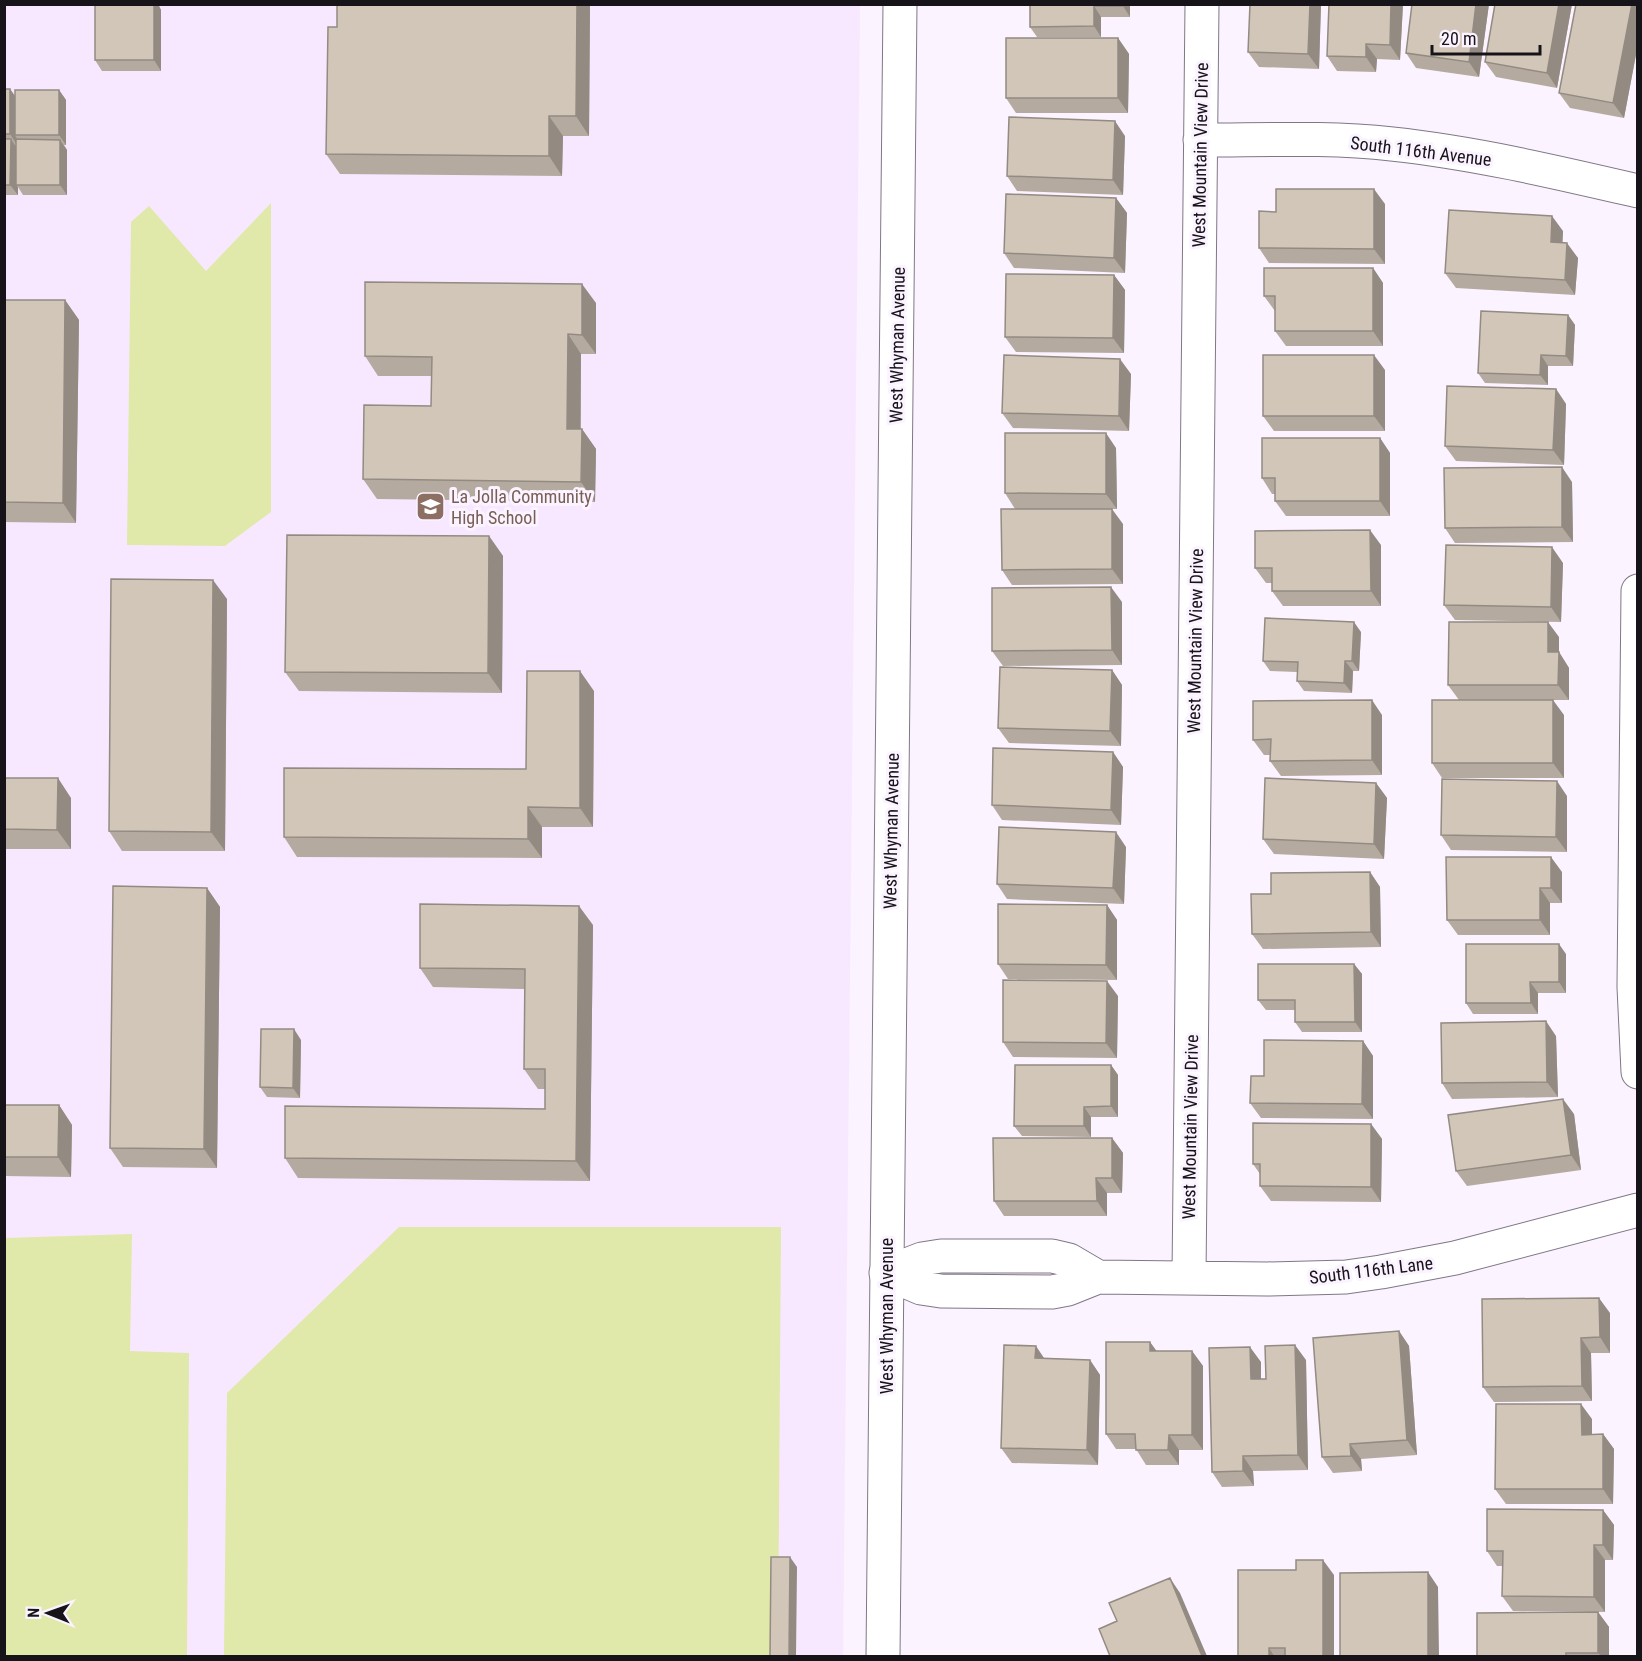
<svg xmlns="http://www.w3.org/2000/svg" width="1642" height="1661" font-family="'Roboto Condensed',sans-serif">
<rect width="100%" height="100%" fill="#fbf3ff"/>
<!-- built -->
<path fill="#f7e8ff" d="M5,5H860L843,1656H5Z"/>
<!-- green -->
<path fill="#e0e9aa" d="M271,203V512L225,546L127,545L131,222L149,206L206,271Z
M399,1227H781L778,1656H224L227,1393Z
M132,1234L130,1351L189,1353L187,1656H5V1238Z"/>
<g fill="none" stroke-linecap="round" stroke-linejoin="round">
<defs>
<path id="minor" d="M1200,140C1264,140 1328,137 1392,144C1475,153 1556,172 1638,191
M1638,591L1634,987L1638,1072
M886,1273L921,1288L941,1291L1052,1292L1068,1289L1098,1277L1267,1279L1346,1277L1381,1272L1455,1258L1638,1210
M886,1273L922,1259L941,1256H1052L1069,1260L1098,1277
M1189,1278L1202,4"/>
<path id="tertiary" d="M883,1656L900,4"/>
</defs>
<!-- minor casing -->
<use href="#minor" stroke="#807785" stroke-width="35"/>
<!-- tertiary casing -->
<use href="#tertiary" stroke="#807785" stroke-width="35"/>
<!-- minor -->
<use href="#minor" stroke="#fff" stroke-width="33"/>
<!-- tertiary -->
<use href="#tertiary" stroke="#fff" stroke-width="33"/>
</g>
<!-- wall -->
<path fill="#b5aa9f" d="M95,4H158L161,10V71H102L95,60Z
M337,4H590L589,136H563L562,176L340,174L326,154L337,27Z
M1030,4H1130V17H1101V37H1037L1030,27Z
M1321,4L1319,69L1259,67L1248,52Z
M1403,4L1400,60L1377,59L1376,72L1337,71L1327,56Z
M1489,4L1479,77L1416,68L1406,53Z
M1572,4L1557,88L1496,77L1485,62Z
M1638,4V44L1624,118L1570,108L1559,93Z
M1118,38L1129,54L1128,113H1016L1006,98Z
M4,89H10L15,96L59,90L66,100V145H64L67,150V195H23L18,187V195H4Z
M1125,136L1123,195L1017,191L1007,176Z
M1116,198L1127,213L1125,273L1014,268L1004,253Z
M1385,204V264L1269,263L1259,248L1276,212Z
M1563,231L1562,242L1578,258L1575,295L1456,288L1445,273Z
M1373,268L1383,283V346H1286L1275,331V311L1264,296Z
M1114,275L1125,290L1124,353L1016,352L1005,337Z
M4,300H65L79,320L76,523L4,522Z
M596,303V354H581V429H582L596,449L595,502L377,499L363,479L431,406L432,376H378L365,356Z
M1568,315L1575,325L1573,366H1548V385L1485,383L1478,373Z
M1385,370V431H1274L1263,416Z
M1131,374L1129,431L1013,428L1002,413Z
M1556,389L1566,404L1564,465L1456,461L1445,446Z
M1380,438L1390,453V516H1286L1275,501V494H1272L1262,478Z
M1116,448L1117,509H1015L1005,493Z
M1572,482L1573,542L1455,543L1445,528Z
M1123,524V584L1012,585L1002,570Z
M489,536L503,556L502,693L299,691L285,672Z
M1381,545V606H1283L1272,591V583H1266L1255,568Z
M1563,563L1561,622L1455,620L1444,605Z
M227,599L225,851H122L109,831Z
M1122,602V665L1003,666L992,651Z
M1361,632L1359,671H1353L1352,693L1304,691L1297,681V672L1270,671L1263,661Z
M1559,637V652L1569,668V700H1459L1448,685Z
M1112,670L1122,685L1121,746L1009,743L998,728Z
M594,691L593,827H542V858L297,857L284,837L526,769Z
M1382,715V775L1281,776L1270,761L1271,755H1264L1253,740Z
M1564,715V778H1442L1432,763Z
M1113,752L1123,767L1121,825L1002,820L992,805Z
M4,778L71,798V849H4Z
M1376,783L1387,798L1384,859L1274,854L1263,839Z
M1567,796V852L1451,850L1441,835Z
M1126,847L1124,904L1007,899L997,884Z
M1370,872L1380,887L1381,947L1263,949L1252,934L1271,894Z
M1562,872V903H1550V935H1458L1447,920Z
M207,888L220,907L217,1168L123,1167L110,1148Z
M1107,905L1117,920V980L1008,979L998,964Z
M593,925L590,1181L298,1178L285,1158L545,1109V1089H538L524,1069L525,989L433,987L420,968Z
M1566,954V993H1538V1014H1473L1466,1003Z
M1354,964L1362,974V1032H1302L1295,1022V1010H1266L1258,1000Z
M1118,996L1117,1058L1013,1057L1003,1042Z
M1556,1036L1558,1097L1452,1099L1442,1083Z
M301,1040L300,1098L267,1097L260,1087Z
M1363,1041L1373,1056V1119L1261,1118L1250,1103L1264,1076Z
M1111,1065L1118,1075V1117H1091V1137L1022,1136L1014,1126Z
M4,1105H59L72,1125L71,1177L4,1176Z
M1574,1114L1581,1170L1467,1186L1456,1171Z
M1371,1124L1382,1139L1381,1202L1271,1201L1260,1186V1174L1253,1164Z
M1112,1138L1123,1153L1122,1193H1107V1216H1004L994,1201Z
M1610,1313V1353H1591L1592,1401L1494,1402L1483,1387Z
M1399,1331L1409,1346L1417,1455L1361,1459L1362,1471L1333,1473L1322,1457Z
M1150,1342L1156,1351H1192L1203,1366V1450H1179V1465H1146L1136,1449H1116L1106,1434Z
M1044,1358L1090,1360L1100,1375L1098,1465L1012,1463L1001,1448Z
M1306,1360L1308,1470L1253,1471L1254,1486L1222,1487L1212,1472L1261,1362V1379H1266Z
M1592,1419V1434H1603L1614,1449L1613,1504H1506L1495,1489Z
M1603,1510L1614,1525L1613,1560H1605V1612L1513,1611L1502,1596L1503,1566H1497L1487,1551Z
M1334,1575V1656H1238Z
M1598,1612L1609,1627V1656H1477Z"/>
<!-- shaded-wall -->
<path fill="#938b82" d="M154,4H158L161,10V71L154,60Z
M577,4H590L589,136L576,116Z
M1123,4H1130V17L1123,6Z
M1310,4H1321L1319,69L1308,54Z
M1391,4H1403L1400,60L1390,45Z
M1476,4H1489L1479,77L1469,62Z
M1559,4H1572L1557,88L1547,73Z
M1632,4H1638V44L1624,118L1613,103Z
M1094,6L1101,17V37L1094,26Z
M1118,38L1129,54L1128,113L1118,98Z
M1366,44L1377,59L1376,72L1366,57Z
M10,89L17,99L15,135L17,139V145L10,134Z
M59,90L66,100V145L59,135Z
M549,116L563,136L562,176L549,156Z
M1115,121L1125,136L1123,195L1113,180Z
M11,139L18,150L16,185L18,187V195L10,185Z
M60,140L67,150V195L60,185Z
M1374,189L1385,204V264L1374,249Z
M1116,198L1127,213L1125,273L1114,258Z
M1552,216L1563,231L1562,257L1551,242Z
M1567,243L1578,258L1575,295L1565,280Z
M1373,268L1383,283V346L1373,331Z
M1114,275L1125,290L1124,353L1113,338Z
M582,284L596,303V354L582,335Z
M65,300L79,320L76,523L63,503Z
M1568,315L1575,325L1573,366L1566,356Z
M568,334L581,354L580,449L567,429Z
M1374,355L1385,370V431L1374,416Z
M1541,355L1548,366V385L1540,375Z
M1120,359L1131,374L1129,431L1119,416Z
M1556,389L1566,404L1564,465L1553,450Z
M582,429L596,449L595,502L581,482Z
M1106,433L1116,448L1117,509L1106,494Z
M1380,438L1390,453V516L1380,501Z
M1562,467L1572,482L1573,542L1562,527Z
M1112,509L1123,524V584L1112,569Z
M1370,530L1381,545V606L1371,591Z
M489,536L503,556L502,693L488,673Z
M1552,547L1563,563L1561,622L1551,607Z
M213,580L227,599L225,851L211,832Z
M1111,587L1122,602V665L1112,650Z
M1354,622L1361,632L1359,671L1352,661Z
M1548,622L1559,637V662V652L1569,668V700L1558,685L1548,652Z
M1345,661L1353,671L1352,693L1344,683Z
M1112,670L1122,685L1121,746L1110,731Z
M580,671L594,691L593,827L580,808Z
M1372,700L1382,715V775L1372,760Z
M1553,700L1564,715V778L1553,763Z
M1113,752L1123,767L1121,825L1111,810Z
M58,778L71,798V849L57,830Z
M1557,781L1567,796V852L1556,837Z
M1376,783L1387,798L1384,859L1374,844Z
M528,807L542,827V858L528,839Z
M1116,832L1126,847L1124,904L1113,888Z
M1551,857L1562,872V903L1551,888Z
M1370,872L1380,887L1381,947L1371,932Z
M207,888L220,907L217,1168L204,1149Z
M1540,888L1550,903V935L1540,920Z
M1107,905L1117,920V980L1106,965Z
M579,906L593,925L590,1181L576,1161Z
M1559,944L1566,954V993L1559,982Z
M1354,964L1362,974V1032L1355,1022Z
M1107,981L1118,996L1117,1058L1106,1043Z
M1530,982L1538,993V1014L1531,1003Z
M1546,1021L1556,1036L1558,1097L1547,1082Z
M294,1029L301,1040L300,1098L293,1088Z
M1363,1041L1373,1056V1119L1362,1104Z
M1111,1065L1118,1075V1117L1111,1106Z
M1563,1099L1574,1114L1581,1170L1571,1155Z
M59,1105L72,1125L71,1177L58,1157Z
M1084,1107L1091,1117V1137L1084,1126Z
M1371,1124L1382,1139L1381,1202L1371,1187Z
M1112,1138L1123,1153L1122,1193L1112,1178Z
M1096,1178L1107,1193V1216L1097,1201Z
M1599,1298L1610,1313V1353L1600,1337Z
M1399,1331L1409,1346L1417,1455L1407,1440Z
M1581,1338L1591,1353L1592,1401L1582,1386Z
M1150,1342L1161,1357L1150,1351Z
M1295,1345L1306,1360L1308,1470L1298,1455Z
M1036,1346L1046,1361L1035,1358Z
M1250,1347L1261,1362V1394L1251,1379Z
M1192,1351L1203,1366V1450L1192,1435Z
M1090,1360L1100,1375L1098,1465L1087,1450Z
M1581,1404L1592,1419V1450L1582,1435Z
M1603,1434L1614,1449L1613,1504L1603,1489Z
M1169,1435L1179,1450V1465L1168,1450Z
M1350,1444L1361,1459L1362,1471L1351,1456Z
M1243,1456L1253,1471L1254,1486L1243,1471Z
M1603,1510L1614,1525L1613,1560L1603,1545Z
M1594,1545L1605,1560V1612L1594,1597Z
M790,1557L797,1567L796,1656H789Z
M1323,1560L1334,1575V1656H1323Z
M1428,1572L1438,1587L1439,1656H1428Z
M1170,1578L1180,1593L1207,1656H1202Z
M1598,1612L1609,1627V1656H1601L1598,1653Z
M1269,1648L1274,1656H1269Z"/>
<!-- building -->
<path fill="#d2c6b9" stroke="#938b82" stroke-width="1.5" d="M95,4H154V60H95Z
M337,4H577L576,116H549V156L326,154L328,27H337Z
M1030,4H1123V6H1094V26L1030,27Z
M1250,4H1310L1308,54L1248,52Z
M1329,4H1391L1390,45L1366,44V57L1327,56Z
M1412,4H1476L1469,62L1406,53Z
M1495,4H1559L1547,73L1485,62Z
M1576,4H1632L1613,103L1559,93Z
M1006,38H1118V98H1006Z
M4,89H10V134H4Z
M15,90H59V135H15Z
M1009,117L1115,121L1113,180L1007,176Z
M4,139H11L10,185H4Z
M16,139L60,140V185H16Z
M1276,189H1374V249L1259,248V211L1276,212Z
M1006,194L1116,198L1114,258L1004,253Z
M1449,210L1552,216L1551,242L1567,243L1565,280L1445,273Z
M1264,268H1373V331H1275V296H1264Z
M1006,274L1114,275L1113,338L1005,337Z
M365,282L582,284V335L568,334L567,429H582L581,482L363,479L364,405L431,406L432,357L365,356Z
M4,300H65L63,503L4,502Z
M1481,311L1568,315L1566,356L1541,355L1540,375L1478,373Z
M1004,355L1120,359L1119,416L1002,413Z
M1263,355H1374V416H1263Z
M1447,386L1556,389L1553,450L1445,446Z
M1005,433H1106V494L1005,493Z
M1262,438H1380V501H1275V478H1262Z
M1562,467V527L1445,528L1444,468Z
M1001,509H1112V569L1002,570Z
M1370,530L1371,591H1272V568H1255V531Z
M287,535L489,536L488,673L285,672Z
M1446,545L1552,547L1551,607L1444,605Z
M111,579L213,580L211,832L109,831Z
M1111,587L1112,650L992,651V588Z
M1265,618L1354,622L1352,661H1345L1344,683L1297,681L1298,662L1263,661Z
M1449,622H1548V652H1559L1558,685H1448Z
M1000,667L1112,670L1110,731L998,728Z
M527,671H580V808L528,807V839L284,837V768L526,769Z
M1372,700V760L1270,761L1271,739L1253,740V701Z
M1432,700H1553V763H1432Z
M993,748L1113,752L1111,810L992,805Z
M4,778H58L57,830L4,829Z
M1265,778L1376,783L1374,844L1263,839Z
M1442,779L1557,781L1556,837L1441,835Z
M999,827L1116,832L1113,888L997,884Z
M1446,857H1551V888H1540V920H1447Z
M1370,872L1371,932L1252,934L1251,894H1271V873Z
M113,886L207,888L204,1149L110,1148Z
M420,904L579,906L576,1161L285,1158V1106L545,1109V1069H524L525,969L420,968Z
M998,904L1107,905L1106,965L998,964Z
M1466,944H1559V982H1530L1531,1003H1466Z
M1258,964H1354L1355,1022H1295V1000H1258Z
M1003,980L1107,981L1106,1043L1003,1042Z
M1546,1021L1547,1082L1442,1083L1441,1023Z
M261,1029H294L293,1088L260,1087Z
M1264,1040L1363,1041L1362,1104L1250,1103L1251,1076H1264Z
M1015,1065H1111V1106L1084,1107V1126H1014Z
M1563,1099L1571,1155L1456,1171L1448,1115Z
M4,1105H59L58,1157H4Z
M1253,1123L1371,1124V1187L1260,1186V1164H1253Z
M993,1138H1112V1178H1096L1097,1201H994Z
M1599,1298L1600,1337L1581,1338L1582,1386L1483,1387L1482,1299Z
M1399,1331L1407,1440L1350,1444L1351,1456L1322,1457L1313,1338Z
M1106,1342H1150V1351H1192V1435H1169L1168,1450H1136L1135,1434H1106Z
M1004,1345L1036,1346L1035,1358L1090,1360L1087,1450L1001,1448Z
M1295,1345L1298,1455L1243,1456V1471L1212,1472L1209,1348L1250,1347L1251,1379H1266L1265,1346Z
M1496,1404H1581L1582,1435L1603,1434V1489H1495Z
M1487,1509L1603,1510V1545H1594V1597L1502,1596L1503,1551H1487Z
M771,1557H790L789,1656H770Z
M1296,1560H1323V1656H1285V1648H1269V1656H1238V1570H1296Z
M1428,1572V1656H1340V1573Z
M1170,1578L1202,1656H1110L1099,1629L1117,1621L1109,1603Z
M1598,1612V1653H1566V1656H1477V1613Z"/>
<!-- icons -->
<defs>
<symbol id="school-square" viewBox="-11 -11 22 22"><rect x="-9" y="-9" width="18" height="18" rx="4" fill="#8d6e63" stroke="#fbf3ff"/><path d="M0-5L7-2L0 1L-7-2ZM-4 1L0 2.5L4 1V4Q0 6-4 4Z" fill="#fff"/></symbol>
</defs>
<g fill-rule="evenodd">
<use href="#school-square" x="414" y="490" width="33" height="33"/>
</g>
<g text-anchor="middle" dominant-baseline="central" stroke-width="6" stroke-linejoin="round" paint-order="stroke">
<!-- street labels -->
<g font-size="18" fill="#171419" stroke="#fbf3ff">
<text transform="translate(1421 151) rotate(7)">South 116th Avenue</text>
<text transform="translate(1200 155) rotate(-89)">West Mountain View Drive</text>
<text transform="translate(897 345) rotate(-89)">West Whyman Avenue</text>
<text transform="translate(1195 641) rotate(-89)">West Mountain View Drive</text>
<text transform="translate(891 831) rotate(-89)">West Whyman Avenue</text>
<text transform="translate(1190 1127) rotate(-89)">West Mountain View Drive</text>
<text transform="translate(1371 1270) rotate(-7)">South 116th Lane</text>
<text transform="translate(886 1316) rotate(-90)">West Whyman Avenue</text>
</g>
<!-- education labels -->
<g font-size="18" fill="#785e54" stroke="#fbf3ff" text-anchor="start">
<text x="451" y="496">La Jolla Community<tspan x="451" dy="21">High School</tspan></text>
</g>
</g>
<!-- border -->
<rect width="1642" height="1661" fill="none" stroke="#171419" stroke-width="12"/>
<!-- north arrow -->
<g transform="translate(48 1613) rotate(271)" stroke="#fbf3ff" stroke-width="4.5" paint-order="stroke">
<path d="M0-4.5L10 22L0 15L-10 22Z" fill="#171419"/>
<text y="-9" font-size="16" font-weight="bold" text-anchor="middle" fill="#171419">N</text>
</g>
<!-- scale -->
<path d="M1432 45v9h108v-9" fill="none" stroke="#171419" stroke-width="3"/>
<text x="1441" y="45" font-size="18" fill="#171419" stroke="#fbf3ff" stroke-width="4.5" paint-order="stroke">20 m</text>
</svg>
